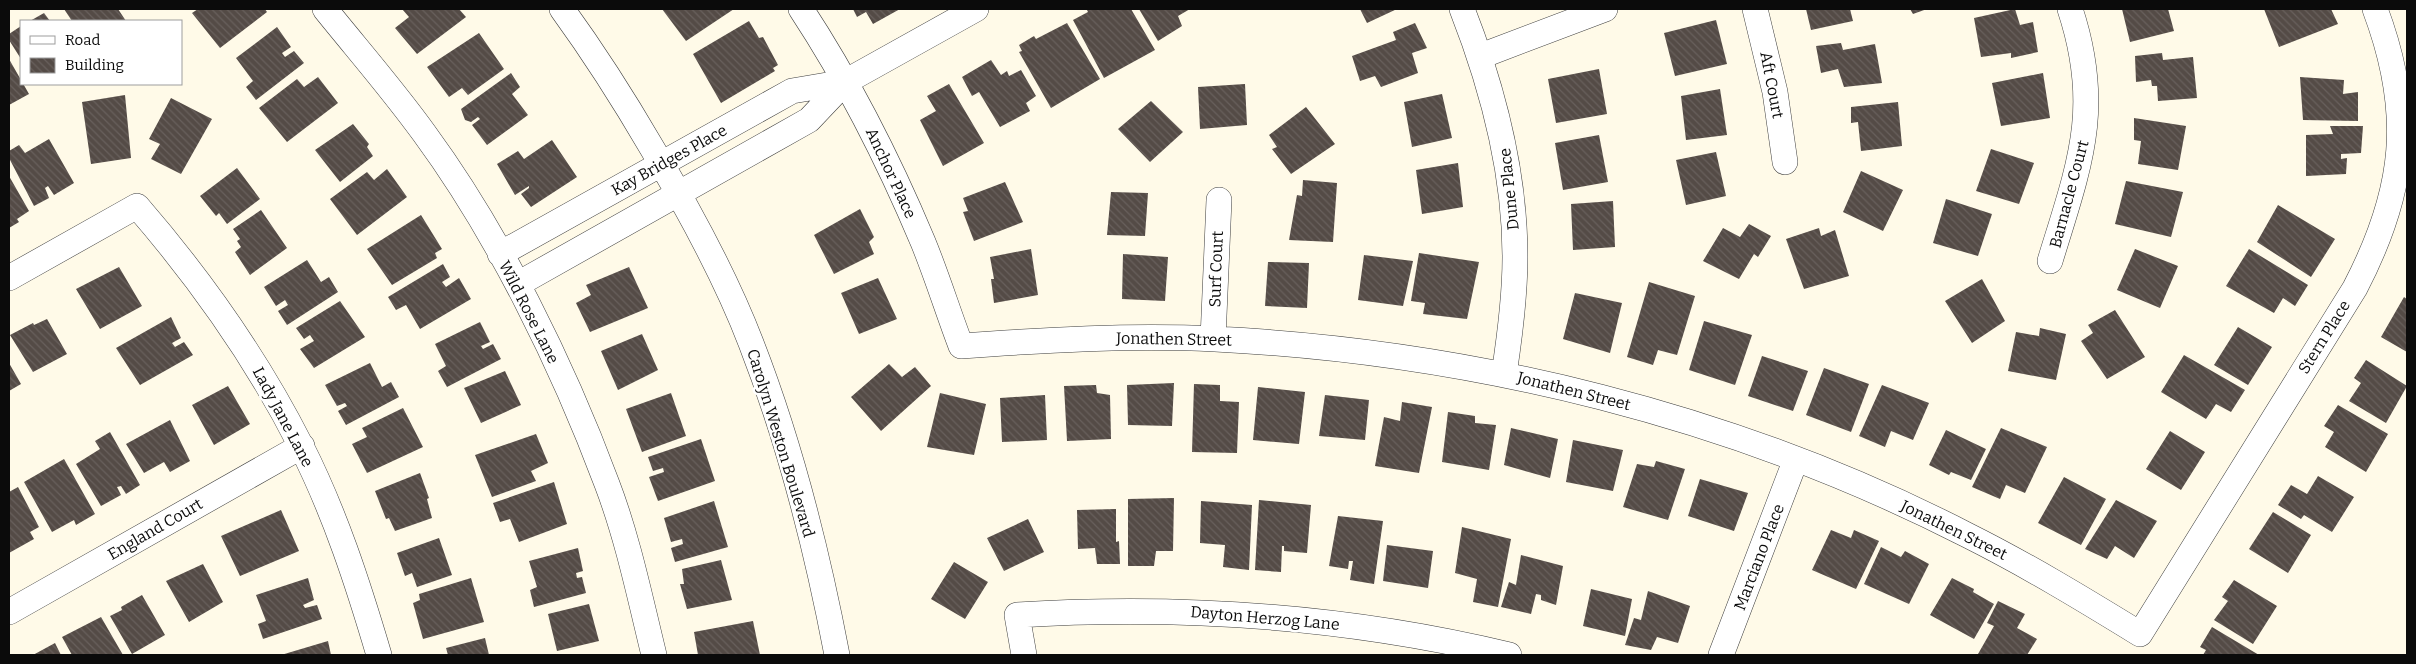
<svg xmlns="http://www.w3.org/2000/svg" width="2416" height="664" font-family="Bitter,serif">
<defs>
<pattern id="building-back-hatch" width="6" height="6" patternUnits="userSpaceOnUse" patternTransform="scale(1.25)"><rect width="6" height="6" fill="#544b46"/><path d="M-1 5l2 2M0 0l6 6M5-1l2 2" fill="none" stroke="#68605c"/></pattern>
</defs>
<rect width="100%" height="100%" fill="#fffae8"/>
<!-- building -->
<path fill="url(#building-back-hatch)" d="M64,9H118L126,21H72Z
M198,9H265L267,12L220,48L192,13Z
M402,9H459L466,17L417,54L395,28L409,17Z
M662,9H734L686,41Z
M853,9H900L873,24L866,12L857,17Z
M1089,9H1131L1155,50L1104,78L1073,20L1088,12L1087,10Z
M1139,9H1190L1178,16L1182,26L1158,41Z
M1360,9H1397L1367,23Z
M1806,9H1850L1853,21L1811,30Z
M1910,9H1927L1913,14Z
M2015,9L2020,25L2033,22L2038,52L2011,58V53L1981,57L1974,18Z
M2122,9H2168L2174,31L2130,42Z
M2264,9H2331L2338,24L2279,47Z
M44,13L50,21H30Z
M1716,20L1727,64L1675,76L1664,33Z
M749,21L759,38L763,37L778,65L773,68L775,71L721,103L693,54Z
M1067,23L1100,79L1051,108L1019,52L1022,51L1019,45L1034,36L1036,39Z
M1415,23L1427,48L1412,53L1418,73L1381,87L1375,76L1360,81L1352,56L1396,40L1393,32Z
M21,26V59L9,40V34Z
M277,27L291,47L282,53L285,57L294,51L304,63L256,100L246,87L253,81L236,58Z
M479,33L504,69L468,95L462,88L449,97L427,67Z
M1841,43L1843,50L1875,44L1882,83L1844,87L1838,69L1821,73L1816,46Z
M2162,53L2163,60L2193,57L2197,98L2158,101L2157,86H2152L2151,80L2136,82L2135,56Z
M9,59L29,94L9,105Z
M991,60L1001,75L1007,71L1009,76L1021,70L1036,96L1026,103L1030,111L1000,127L979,92L972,96L962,77Z
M1599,69L1607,114L1556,123L1548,79Z
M511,73L520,87L512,94L528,115L487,145L472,125L480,119L478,117L471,122L465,120L461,109Z
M2043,73L2050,118L2001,126L1992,83Z
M318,77L338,103L287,142L259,108L297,79L304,87Z
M2300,77L2344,80L2343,94L2358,92V121L2303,120Z
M949,84L984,143L943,166L920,120L936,111L927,96Z
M1245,84L1247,125L1200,129L1198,87Z
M1720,89L1727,135L1686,140L1681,96Z
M1442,94L1452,138L1412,147L1404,102Z
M125,95L131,158L91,164L82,102Z
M171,98L212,119L181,174L151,159L160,144L149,139Z
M1151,101L1183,132L1150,162L1118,129Z
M1898,102L1902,146L1861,151L1858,122L1851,123V107Z
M1306,107L1335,144L1291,174L1272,149L1277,147L1269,135Z
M2134,118L2186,126L2178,170L2138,164L2141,141L2134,140Z
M353,124L369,144L367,147L373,156L340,182L315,150Z
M2330,126H2363L2361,153L2341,154V159L2347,158L2346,174L2306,176V135L2333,134Z
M1599,135L1608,182L1563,190L1555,143Z
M49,139L74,183L54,195L48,186L45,188L49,198L34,206L9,158V151L19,145L25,153Z
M552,140L577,177L531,207L521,194L529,188V186L515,195L497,164L518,151L524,159Z
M1991,149L2034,163L2019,204L1976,191Z
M1716,152L1726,196L1686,205L1676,160Z
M1458,163L1463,207L1422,214L1416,170Z
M237,168L260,199L227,224L219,213L216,216L200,196Z
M387,169L407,197L357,235L330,199L367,172L374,180Z
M1861,171L1903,190L1883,231L1843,212Z
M9,176L29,211L17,219L19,222L9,228Z
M1303,180L1337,183L1333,242L1289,240L1297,195L1302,196Z
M2126,181L2183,192L2171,237L2115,224Z
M1005,182L1023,222L974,241L963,212L968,211L963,198Z
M1111,192L1148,193L1145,236L1107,235Z
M1946,199L1992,214L1978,256L1933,243Z
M1613,201L1615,247L1573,250L1571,204Z
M2278,205L2335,239L2311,277L2257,242Z
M860,209L874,237L869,242L874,254L834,274L814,235Z
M261,210L287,248L250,275L235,252L241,247L237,241L240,239L233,229Z
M421,215L442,249L435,253L437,258L392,285L367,249Z
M1749,224L1771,236L1758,257L1754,254L1739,279L1703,261L1723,228L1740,237Z
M1819,228L1821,236L1835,230L1849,276L1804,289L1786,239Z
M1031,249L1038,295L994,303L991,279H994L990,257Z
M2135,249L2178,266L2160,308L2117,290Z
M2249,249L2308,285L2295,306L2283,298L2274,313L2226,286Z
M1419,253L1479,262L1467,319L1423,314L1425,303L1411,301Z
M1123,254L1168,257L1165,301L1122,299Z
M1364,255L1413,261L1403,306L1358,300Z
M307,260L321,282L329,277L338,292L287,325L278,311L288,305L285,300L276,306L264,287Z
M1268,262L1309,263L1307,308L1265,306Z
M443,264L450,277L442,282L446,287L459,278L471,299L420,329L406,305L396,310L388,297Z
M119,267L142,306L100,329L76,289Z
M629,267L648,308L590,332L576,303L591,295L586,285Z
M878,278L897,319L859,334L841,293Z
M1982,279L2005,321L1972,343L1945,301Z
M1649,282L1695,296L1677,355L1658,350L1653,365L1627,357Z
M1575,293L1622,303L1610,353L1563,339Z
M2404,297L2407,299V352L2381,337Z
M340,301L365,337L314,368L300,349L314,341L310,335L304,339L296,328Z
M2115,310L2145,357L2107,379L2081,341L2093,333L2088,325Z
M171,317L181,338L172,343L175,347L184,342L193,355L140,385L116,348Z
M47,319L67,354L33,372L10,335L33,323L34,325Z
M1704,321L1752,335L1735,385L1689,370Z
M480,322L490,342L481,346L483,349L493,344L501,359L447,387L438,371L446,366L435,344Z
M2238,327L2272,347L2248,385L2214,365Z
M2040,328L2066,334L2056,380L2008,371L2016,332L2039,336Z
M642,334L658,370L618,390L601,351Z
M2184,355L2245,390L2231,412L2216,404L2206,419L2161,392Z
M1762,356L1808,371L1793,411L1748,396Z
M2366,360L2407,386L2386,423L2349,401L2361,383L2354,378Z
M9,363L21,384L9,391Z
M370,363L382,387L391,382L399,397L346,425L338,411L347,406L345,403L337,406L325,385Z
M889,364L902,377L915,367L931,386L881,431L851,397Z
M1824,368L1869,384L1851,432L1806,415Z
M505,371L521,405L481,423L464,388Z
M1174,383L1172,426L1128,425L1127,385Z
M1194,384L1220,385V401L1239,402L1237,453L1192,452Z
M1096,385L1097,393L1110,395L1111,439L1067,441L1064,386Z
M1882,385L1929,403L1913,440L1891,431L1885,447L1859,436Z
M228,386L250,424L214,445L192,405Z
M1258,387L1305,392L1299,444L1253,440Z
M671,393L686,436L642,452L626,409Z
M940,393L986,404L974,455L927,447Z
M1045,395L1047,440L1002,442L1000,398Z
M1325,395L1369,400L1365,440L1319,436Z
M1402,402L1432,407L1419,473L1375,466L1384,417L1400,421Z
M2338,405L2388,434L2366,472L2325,447L2334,432L2324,426Z
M403,408L423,447L367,473L352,444L367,437L362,428Z
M1448,412L1475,416V423L1496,425L1489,470L1442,462Z
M170,420L190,461L170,472L164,462L144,473L126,444Z
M1511,428L1558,439L1550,478L1504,465Z
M2001,428L2047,447L2025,493L2006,485L2000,499L1972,487Z
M1946,430L1986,449L1971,480L1951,472L1949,475L1929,465Z
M2170,431L2205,452L2181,490L2146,469Z
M110,432L140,485L126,494L121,486L117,487L121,495L101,506L76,464L100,449L95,441Z
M536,434L548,463L531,471L536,481L492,497L475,455Z
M701,439L715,481L658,501L649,477L664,472L663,468L653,471L648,457Z
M1573,440L1623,450L1613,491L1566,482Z
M64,459L95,514L76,525L74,520L52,532L24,482Z
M1656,461L1685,469L1668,520L1623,507L1637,464L1654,467Z
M420,473L429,498L427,499L432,518L395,531L389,518L386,519L375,491Z
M2318,476L2354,497L2332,532L2304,515L2301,519L2278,505L2291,485L2307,494Z
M2064,477L2106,499L2081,545L2038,523Z
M1700,479L1748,493L1734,531L1688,516Z
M554,482L567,524L519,542L510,519L500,522L493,503Z
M18,487L39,527L30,532L34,539L9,553V492Z
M1174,498L1173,551H1156L1154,566H1128V499Z
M1259,500L1311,505L1307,553L1284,551V546H1282L1281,572L1255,570Z
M2116,500L2157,521L2134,558L2115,546L2107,559L2085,549Z
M714,501L728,547L675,562L671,548L683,544L682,539L671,542L664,518Z
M1201,501L1252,505L1249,570L1223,567L1225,545L1200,543Z
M1116,509V542L1119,541L1120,564H1097L1095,548L1078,549L1077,510Z
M281,510L299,551L240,576L221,536Z
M2273,512L2311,535L2288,573L2249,549Z
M1338,516L1383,521L1374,584L1350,580L1353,561H1349L1348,569L1329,566Z
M1028,519L1044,552L1004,571L987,538Z
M1462,527L1511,539L1498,607L1473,602L1477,579L1455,573Z
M1831,530L1851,538L1854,530L1879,541L1856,589L1812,570Z
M439,538L452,575L417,587L412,573L405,576L397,553Z
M1387,545L1433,551L1428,588L1383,581Z
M1881,547L1901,557L1905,551L1929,564L1909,604L1864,584Z
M578,548L583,571L576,573L577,578L582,577L586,593L534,607L530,590L537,587L529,561Z
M1521,555L1563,566L1556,605L1541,600V595L1536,594L1531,614L1501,607L1509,582L1516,585Z
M721,560L732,600L687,609L680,584H684L682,569Z
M954,562L988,582L965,619L931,599Z
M203,564L223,602L189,622L166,581Z
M308,578L314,600L303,605L305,608L317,605L322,619L263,639L258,624L266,621L256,595Z
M471,578L484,622L423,639L413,603L420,600L419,594Z
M1952,578L1974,589L1973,592L1994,604L1974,639L1930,615Z
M2234,580L2277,606L2253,644L2214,620L2228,601L2222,597Z
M1591,589L1632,599L1625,636L1583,626Z
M1648,591L1690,606L1678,643L1657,637L1651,650L1625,645L1634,618L1641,620Z
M142,595L165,635L132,654L110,616L122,610L121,607Z
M1998,601L2025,614L2017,628L2037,639L2027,655L1978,654L1994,626L1987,623Z
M589,604L599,641L557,651L548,614Z
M101,617L123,655H72L62,637Z
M753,621L760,655H698L694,632Z
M2212,627L2259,655H2203L2206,650L2200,647Z
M485,638L489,655H448L446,648Z
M328,641L331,655H281Z
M55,643L61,655H33Z"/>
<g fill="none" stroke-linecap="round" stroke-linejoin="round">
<defs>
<path id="minor" d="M325,9C358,50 393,90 424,133C499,235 563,366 607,484C628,539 640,598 654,655
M562,9C594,53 624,100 652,148C689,210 725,275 751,343C790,443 817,550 837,655
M801,9C849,82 889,161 923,242C937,276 948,312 961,346C1045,340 1130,335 1215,339C1475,352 1735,416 1967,535C2027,565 2083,599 2140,634L2355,288C2406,190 2414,113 2375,9
M1462,9C1493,88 1515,171 1515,257C1515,296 1510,335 1504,374
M1755,9L1775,92L1785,162
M1481,56L1605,9
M500,254L792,91L845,82
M2050,261C2079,166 2103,109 2070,9
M9,278L137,206C201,280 257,359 301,446C335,513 358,584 379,655
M518,284L809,120L845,82L976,9
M1213,339L1219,200
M9,612L302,446
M1024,655L1017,615C1183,605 1347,616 1509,655
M1721,655L1796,459"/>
</defs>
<!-- minor casing -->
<use href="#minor" stroke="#3e3e3e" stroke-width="26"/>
<!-- minor -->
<use href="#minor" stroke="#fff" stroke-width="25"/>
</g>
<g text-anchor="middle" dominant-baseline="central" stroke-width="5" stroke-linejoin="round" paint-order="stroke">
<!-- street labels -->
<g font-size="16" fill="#0b0b0b" stroke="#fff">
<text transform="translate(1772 85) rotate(79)">Aft Court</text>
<text transform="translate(669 160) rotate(-29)">Kay Bridges Place</text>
<text transform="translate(891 173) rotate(65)">Anchor Place</text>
<text transform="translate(1509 189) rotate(-96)">Dune Place</text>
<text transform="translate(2069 194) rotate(-75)">Barnacle Court</text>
<text transform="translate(1216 269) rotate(-88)">Surf Court</text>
<text transform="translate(529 312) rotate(63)">Wild Rose Lane</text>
<text transform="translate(2324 337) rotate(-58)">Stern Place</text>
<text transform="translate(1174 339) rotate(1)">Jonathen Street</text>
<text transform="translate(1574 391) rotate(14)">Jonathen Street</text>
<text transform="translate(283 417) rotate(62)">Lady Jane Lane</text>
<text transform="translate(781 443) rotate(73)">Carolyn Weston Boulevard</text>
<text transform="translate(155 529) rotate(-30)">England Court</text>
<text transform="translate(1954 530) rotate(26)">Jonathen Street</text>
<text transform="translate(1759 557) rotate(-69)">Marciano Place</text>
<text transform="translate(1265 618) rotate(5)">Dayton Herzog Lane</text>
</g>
</g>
<!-- border -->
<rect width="2416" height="664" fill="none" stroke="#0b0b0b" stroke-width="20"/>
<!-- legend -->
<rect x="20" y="20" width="162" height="65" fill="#ffffff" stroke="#9d9d9d"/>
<rect x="30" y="36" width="25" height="8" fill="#ffffff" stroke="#9d9d9d"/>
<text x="65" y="45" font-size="15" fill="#0b0b0b">Road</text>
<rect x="30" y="58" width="25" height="15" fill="url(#building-back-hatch)" stroke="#9d9d9d"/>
<text x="65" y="70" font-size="15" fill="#0b0b0b">Building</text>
</svg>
